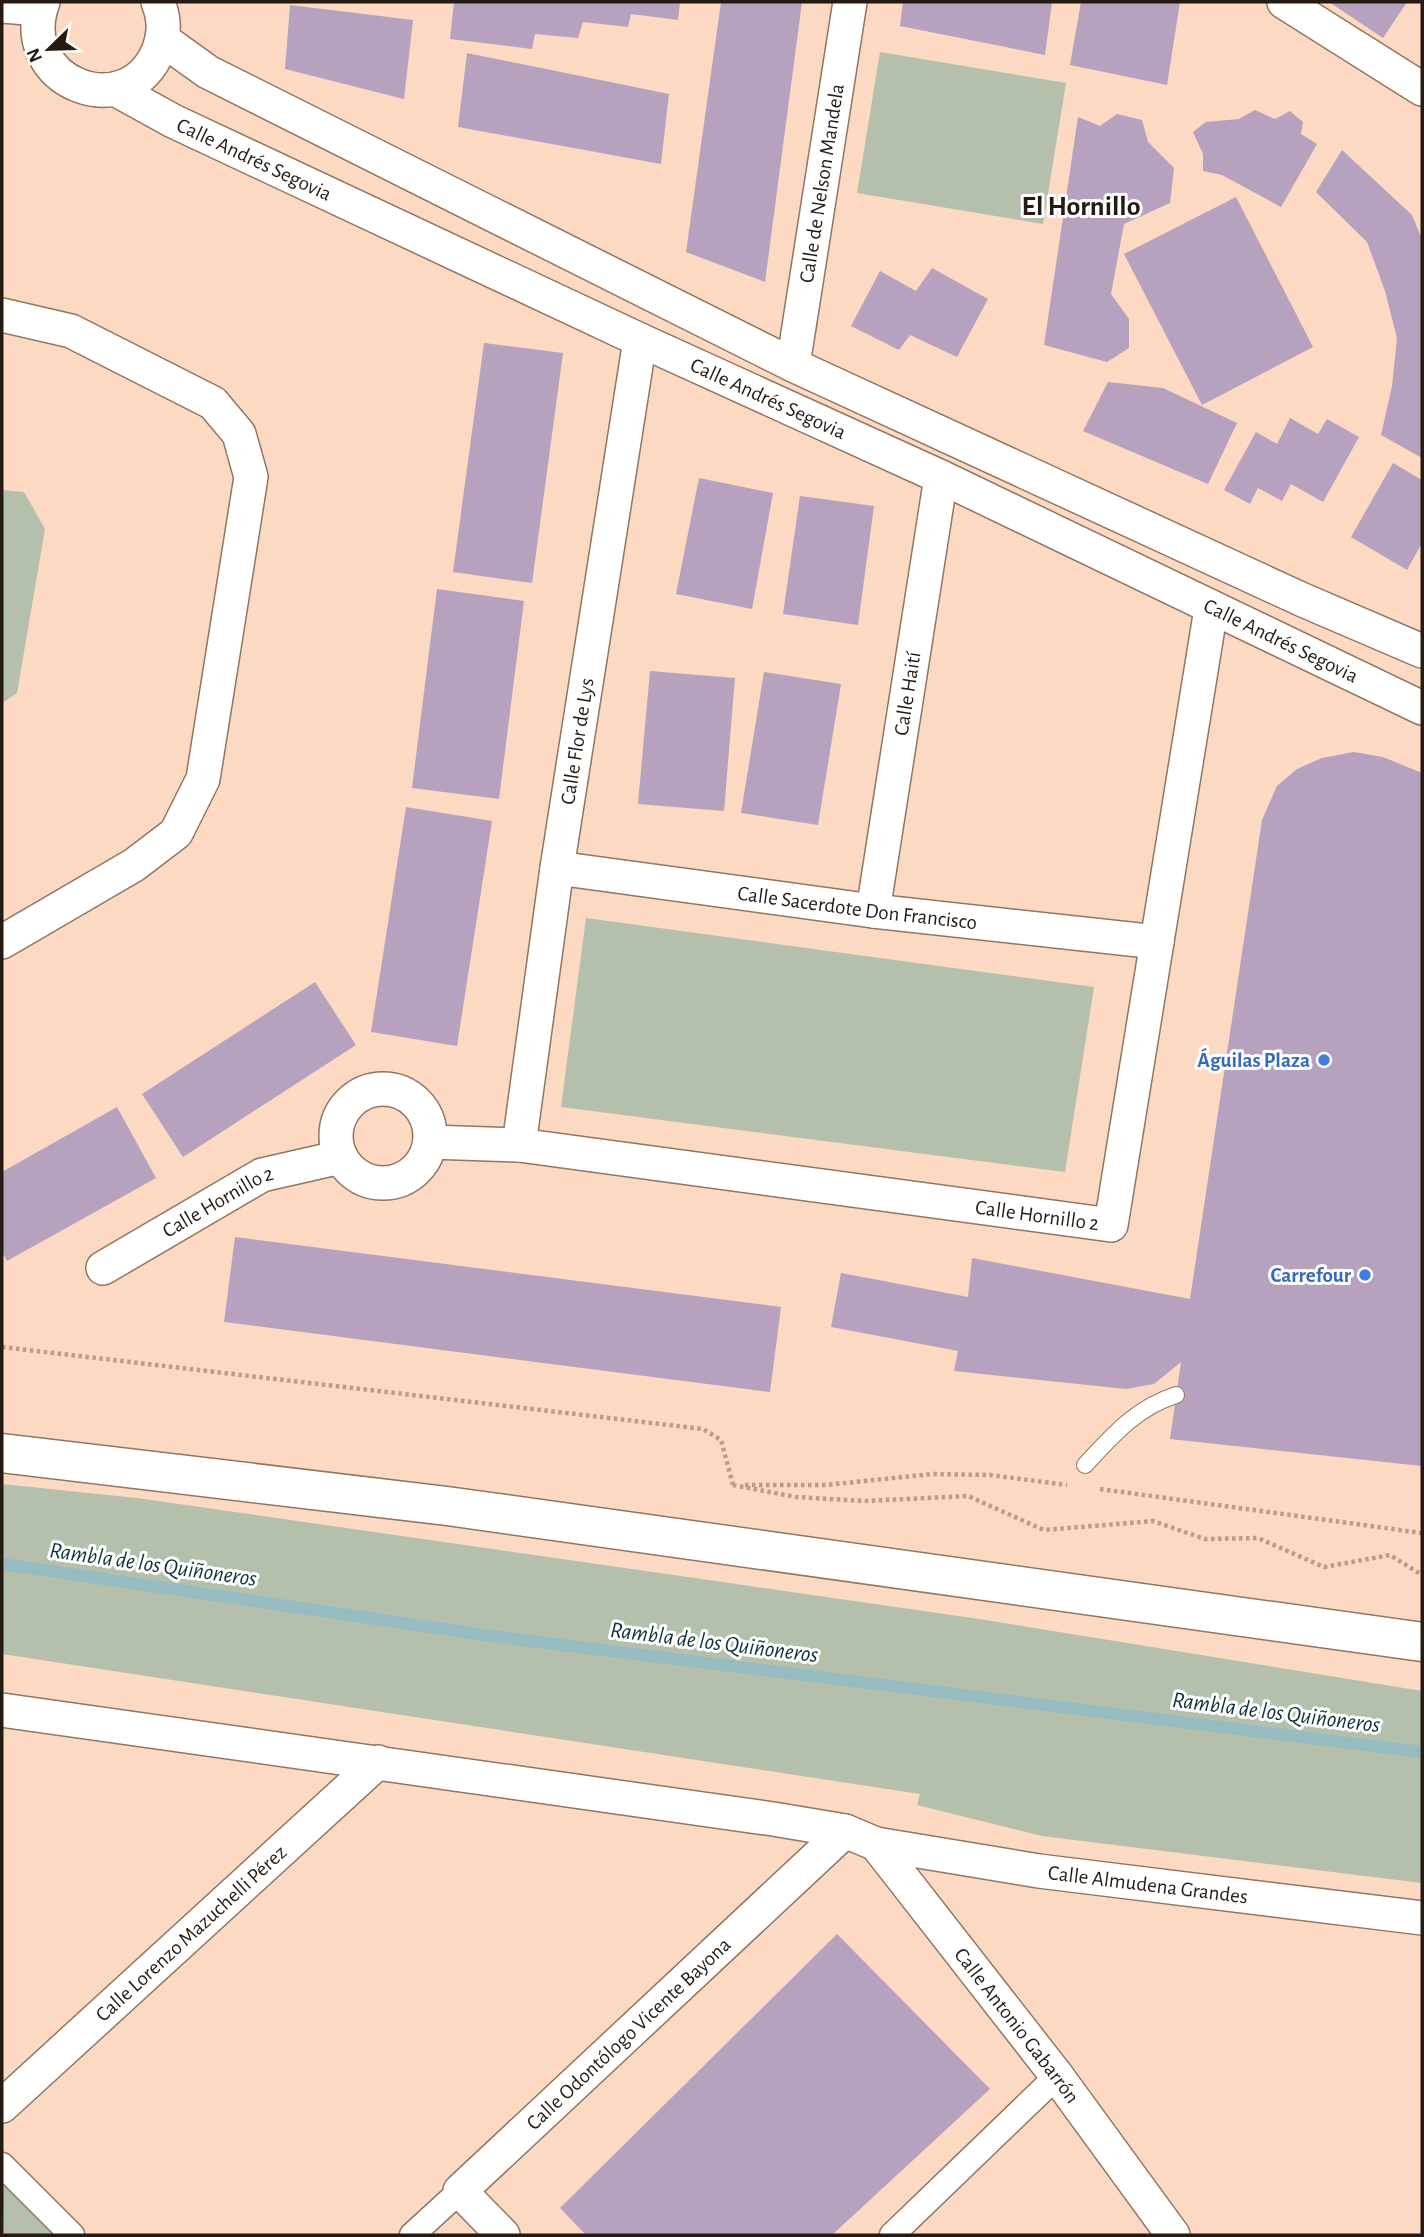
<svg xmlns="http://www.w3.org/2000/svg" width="1424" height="2237" font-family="'Alegreya Sans',sans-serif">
<rect width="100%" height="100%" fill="#fbd9c2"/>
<!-- green -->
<path fill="#b4bfac" d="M880,52L1066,83L1043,224L857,193Z
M2,490L24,492L45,529L17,693L2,703Z
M586,918L1094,987L1065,1172L561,1107Z
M2,1484L137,1498L979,1619L1422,1691V1883L1042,1836L917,1805L920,1794L2,1654Z
M2,2178L64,2235H4Z"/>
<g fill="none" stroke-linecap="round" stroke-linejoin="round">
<!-- stream -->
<path stroke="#96bcc1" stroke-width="12" d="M2,1564L505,1638L1422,1752"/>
</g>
<!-- building -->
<path fill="#b6a1bf" d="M454,2H680L678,20L631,14L628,27L583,22L578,38L535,34L532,49L450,39Z
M721,2H802L765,282L686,252Z
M903,2H1052L1045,55L900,26Z
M1081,2H1180L1167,85L1070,65Z
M1329,2H1407L1383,38Z
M290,5L413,20L404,99L285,69Z
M467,53L669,94L661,164L458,127Z
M1255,110L1275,119L1290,111L1303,122L1301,134L1317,144L1281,207L1222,175L1203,171V154L1193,132L1206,122L1239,119Z
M1117,114L1142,120L1148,142L1174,168L1170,203L1124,224L1111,294L1129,319V348L1107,362L1044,345L1078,117L1100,126Z
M1342,150L1412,215L1422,239V458L1381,435L1392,386L1397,338L1385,291L1367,242L1316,192Z
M1236,197L1313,347L1202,405L1124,254Z
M932,268L988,299L957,357L910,335L899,350L851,326L880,271L916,291Z
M484,343L563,353L532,583L453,572Z
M1108,382L1163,388L1237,423L1208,484L1083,431Z
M1290,418L1318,434L1327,419L1359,437L1323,502L1291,484L1282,501L1258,488L1250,504L1224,490L1256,432L1277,444Z
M1393,463L1422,480V543L1407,570L1351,537Z
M699,478L773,493L752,609L676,594Z
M800,496L874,506L858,625L783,614Z
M437,589L524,601L499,799L412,788Z
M650,671L735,678L724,811L638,804Z
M764,672L841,684L818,825L741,813Z
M1354,752L1383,757L1422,773V1466L1170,1439L1181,1362L1154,1384L1126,1389L954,1371L958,1351L831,1327L841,1273L968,1297L972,1258L1190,1299L1262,820L1277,786L1297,769L1322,758Z
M406,807L492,821L457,1046L371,1032Z
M315,982L356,1045L183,1157L142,1094Z
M117,1107L156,1178L7,1261L2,1252V1172Z
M235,1237L781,1307L770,1392L224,1322Z
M837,1934L990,2089L832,2235H586L560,2208Z"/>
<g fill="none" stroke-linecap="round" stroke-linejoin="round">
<defs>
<path id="service" d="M1085,1465C1113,1435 1136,1408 1176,1395"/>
<path id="pedestrian" d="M2,2165L72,2235
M412,2235L460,2191
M892,2235L1057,2076"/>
<g id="minor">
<path d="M43,2C13,82 128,128 159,49C165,34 164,17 158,2"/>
<path d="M1284,2L1422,89"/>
<path d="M2,6L40,9"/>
<path d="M162,39L208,72L793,365L1303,600L1422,651"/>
<path id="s1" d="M115,89L173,121L640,340L941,477L1422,708"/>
<path d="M2,315L71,331L213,403L239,434L251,477L203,779L176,833L134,865L2,942"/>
<path id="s2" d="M793,365L850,2"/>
<path id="s3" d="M557,868L873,911L1157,942"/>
<path id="s4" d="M873,911L941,477"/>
<circle cx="383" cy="1136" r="47"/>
<path id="s5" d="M430,1142L519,1145L1111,1225L1211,609"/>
<path id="s6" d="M519,1145L557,868L640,340"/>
<path id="s7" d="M103,1268L262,1175L341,1157"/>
<path id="s8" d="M2,1710L773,1819L845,1831L876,1844L1057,2076L1173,2235"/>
<path id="s9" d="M876,1844L1039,1871L1422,1918"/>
<path id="s10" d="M2,2106L378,1762"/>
<path id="s11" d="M503,2235L460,2191L845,1831"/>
</g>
<path id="secondary" d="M2,1453L447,1506L1422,1642"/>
</defs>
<!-- service casing -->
<use href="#service" stroke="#937560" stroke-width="18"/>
<!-- pedestrian casing -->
<use href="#pedestrian" stroke="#937560" stroke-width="27"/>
<!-- minor casing -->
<use href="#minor" stroke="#937560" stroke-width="36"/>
<!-- secondary casing -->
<use href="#secondary" stroke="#937560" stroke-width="41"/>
<!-- path -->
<path stroke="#b89d8b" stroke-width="4.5" stroke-dasharray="3.5 3.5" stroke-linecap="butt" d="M2,1347L703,1429L721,1440L733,1485
M733,1485L796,1497L865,1501L968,1496L1044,1530L1153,1521L1205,1539L1258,1538L1324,1567L1390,1555L1422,1575
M745,1485H826L932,1474L990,1475L1067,1485
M1100,1489L1422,1533"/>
<!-- service -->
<use href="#service" stroke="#fff" stroke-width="16"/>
<!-- pedestrian -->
<use href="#pedestrian" stroke="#fff" stroke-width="24"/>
<!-- minor -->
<use href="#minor" stroke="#fff" stroke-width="33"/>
<!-- secondary -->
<use href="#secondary" stroke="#fff" stroke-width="38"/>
</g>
<!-- markers -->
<g fill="#3f7fe0" stroke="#fff" stroke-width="2.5">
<circle cx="1324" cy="1060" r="7"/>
<circle cx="1365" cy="1275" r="7"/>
</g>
<g text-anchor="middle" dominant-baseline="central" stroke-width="6" stroke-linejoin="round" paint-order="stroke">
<!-- street labels -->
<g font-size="21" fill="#261b12" stroke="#fff">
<text stroke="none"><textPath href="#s1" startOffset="156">Calle Andrés Segovia</textPath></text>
<text stroke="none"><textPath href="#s2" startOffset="184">Calle de Nelson Mandela</textPath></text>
<text stroke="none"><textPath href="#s1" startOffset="723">Calle Andrés Segovia</textPath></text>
<text stroke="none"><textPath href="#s1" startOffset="1290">Calle Andrés Segovia</textPath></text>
<text stroke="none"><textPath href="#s4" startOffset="220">Calle Haití</textPath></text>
<text stroke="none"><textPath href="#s6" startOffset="408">Calle Flor de Lys</textPath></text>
<text stroke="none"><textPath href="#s3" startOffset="303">Calle Sacerdote Don Francisco</textPath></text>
<text stroke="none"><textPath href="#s7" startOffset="133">Calle Hornillo 2</textPath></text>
<text stroke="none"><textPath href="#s5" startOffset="612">Calle Hornillo 2</textPath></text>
<text stroke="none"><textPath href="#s9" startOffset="275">Calle Almudena Grandes</textPath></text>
<text stroke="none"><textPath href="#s10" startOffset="256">Calle Lorenzo Mazuchelli Pérez</textPath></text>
<text stroke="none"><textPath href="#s8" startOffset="1115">Calle Antonio Gabarrón</textPath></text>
<text stroke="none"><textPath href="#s11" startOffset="292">Calle Odontólogo Vicente Bayona</textPath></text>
</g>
<!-- shop labels -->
<g font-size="21" font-weight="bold" fill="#366cbe" stroke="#fff" text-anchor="end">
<text x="1310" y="1060">Águilas Plaza</text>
<text x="1351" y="1275">Carrefour</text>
</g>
<!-- water labels -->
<g font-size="23" font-style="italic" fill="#0d3337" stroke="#fff">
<text transform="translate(153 1565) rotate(8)">Rambla de los Quiñoneros</text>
<text transform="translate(714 1643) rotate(7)">Rambla de los Quiñoneros</text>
<text transform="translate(1276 1713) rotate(7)">Rambla de los Quiñoneros</text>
</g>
<!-- district labels -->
<g font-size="28" font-weight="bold" fill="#261b12" stroke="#fff">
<text x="1081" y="207">El Hornillo</text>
</g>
</g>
<!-- border -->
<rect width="1424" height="2237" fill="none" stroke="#261b12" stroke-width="7"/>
<!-- north arrow -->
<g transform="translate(49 49) rotate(247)" stroke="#ffffff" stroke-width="5" paint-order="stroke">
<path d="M0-5L12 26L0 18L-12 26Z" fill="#261b12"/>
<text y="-10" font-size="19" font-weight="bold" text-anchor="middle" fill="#261b12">N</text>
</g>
</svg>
